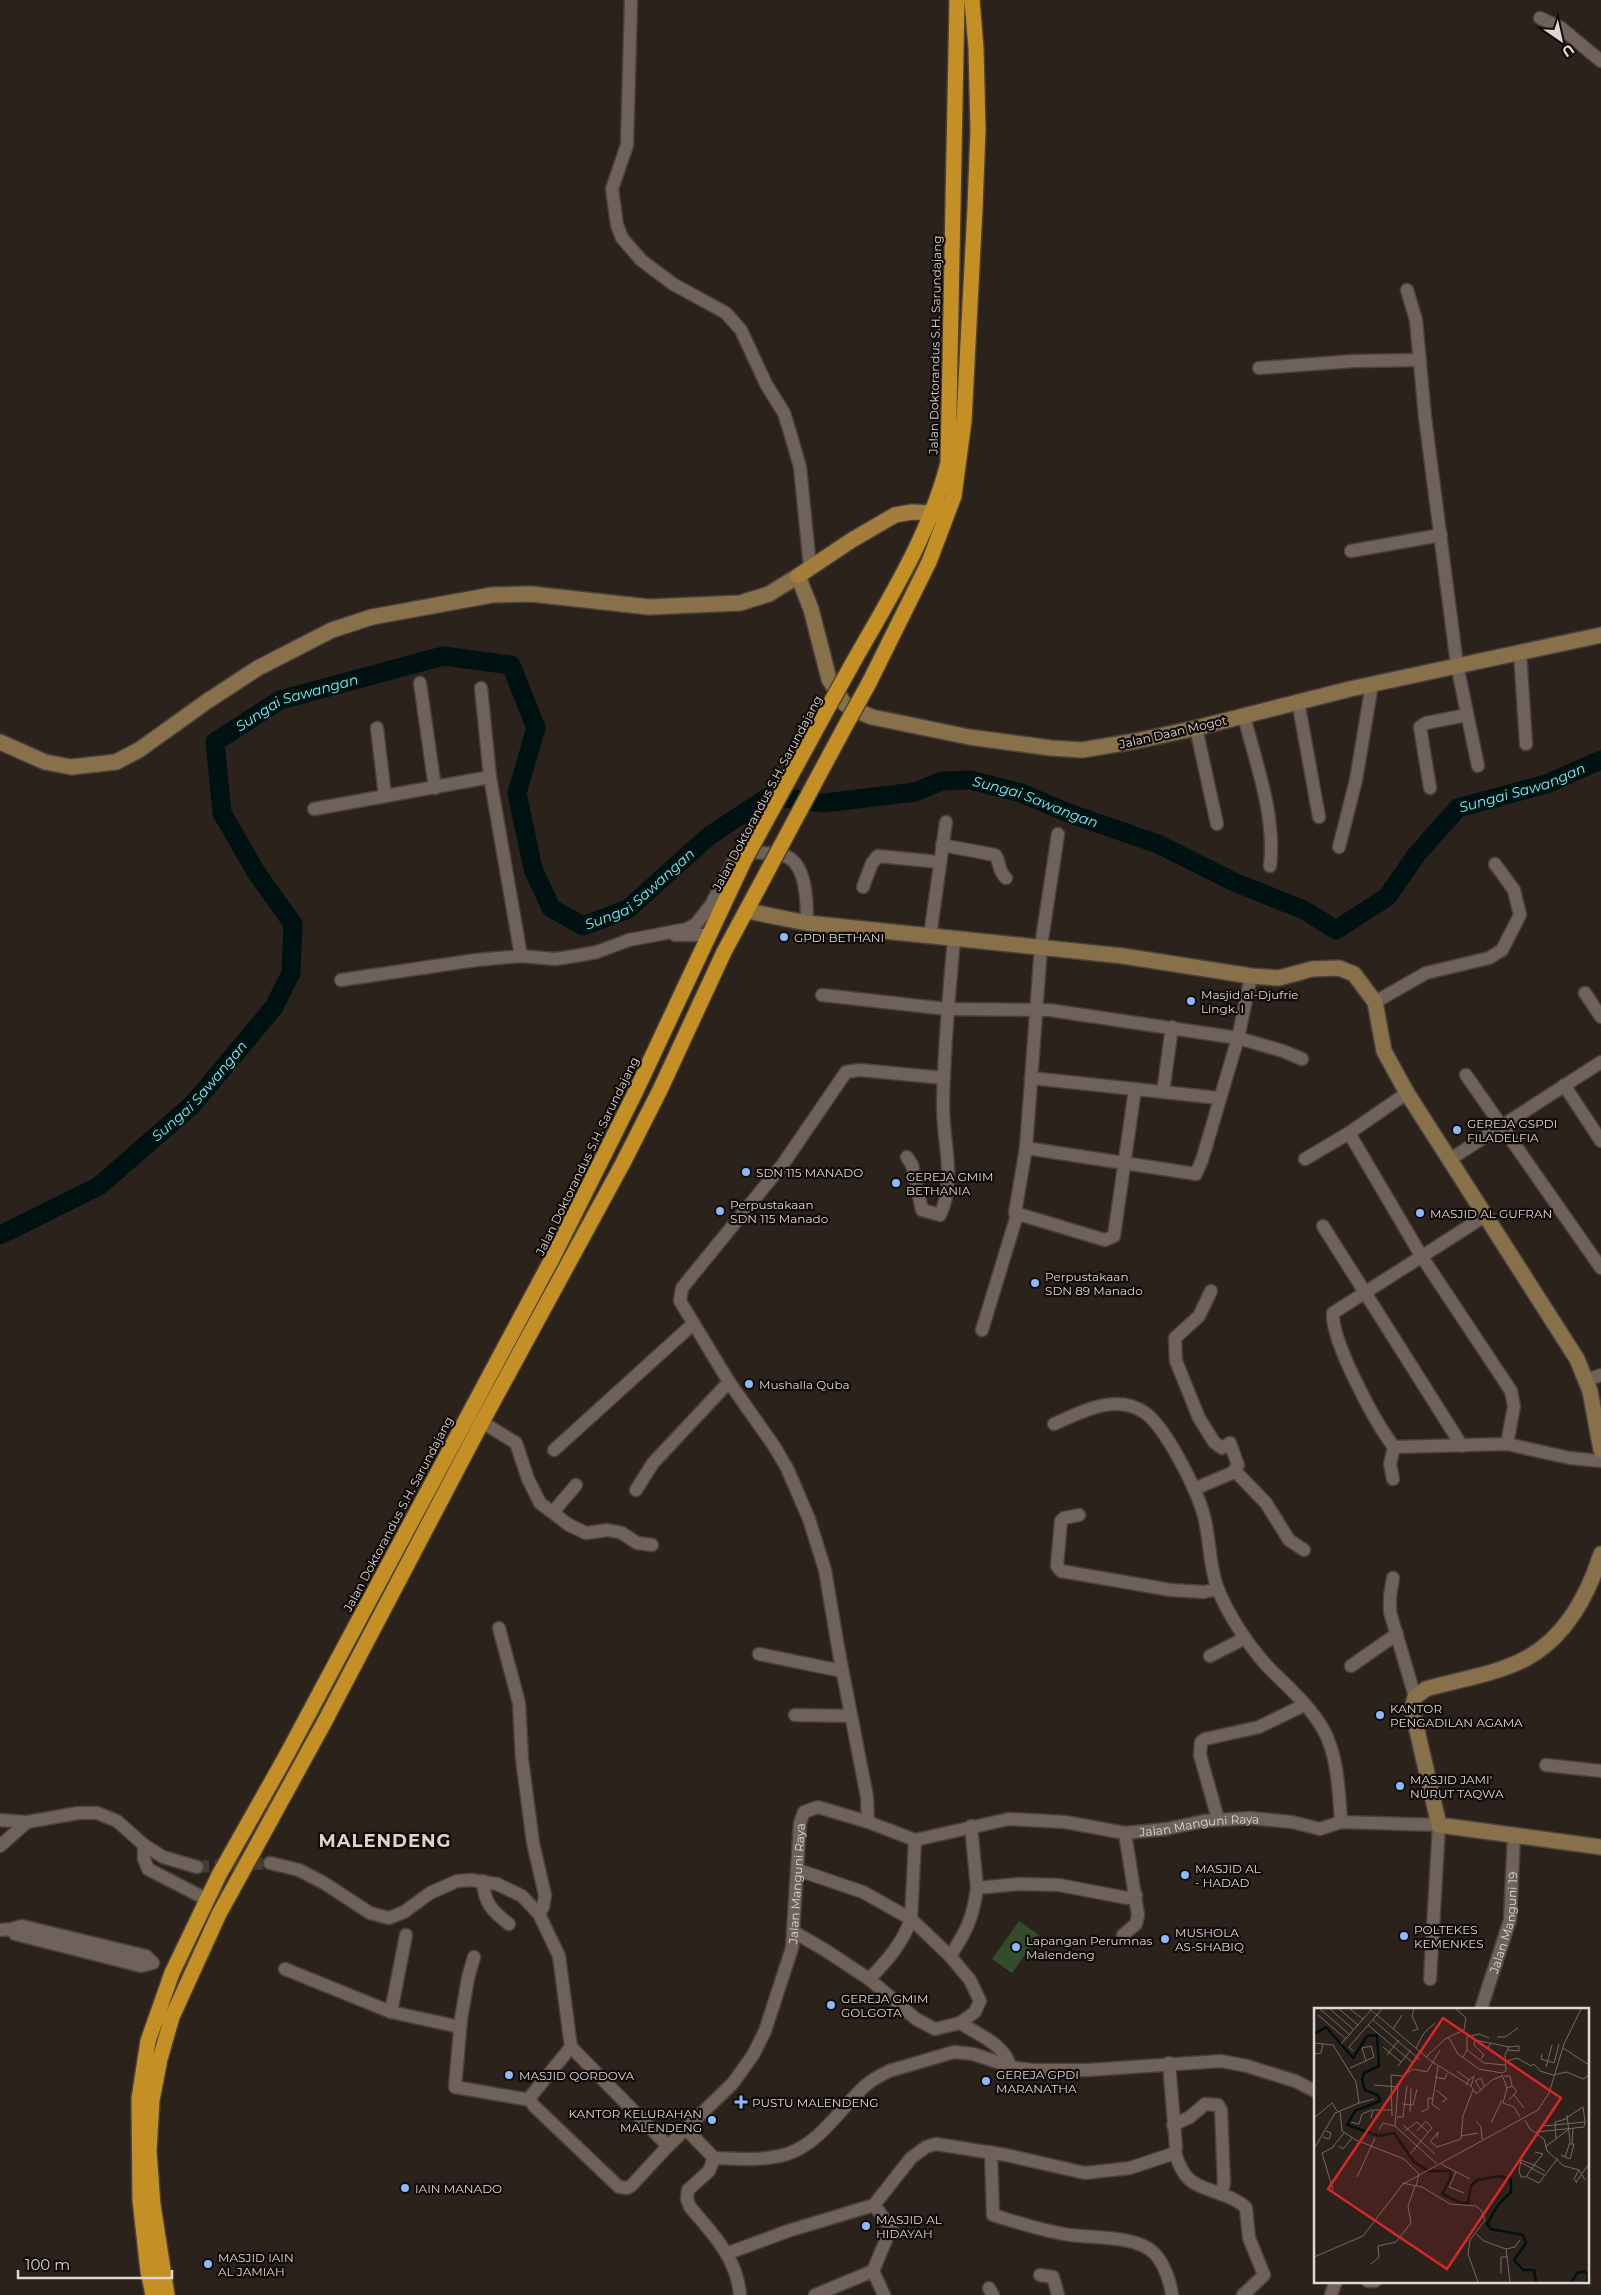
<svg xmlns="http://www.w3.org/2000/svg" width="1601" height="2295" font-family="Montserrat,sans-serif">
<rect width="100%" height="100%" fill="#2c221c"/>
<!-- green -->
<path fill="#344c2b" d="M1019,1921L1039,1935L1012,1973L992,1959Z"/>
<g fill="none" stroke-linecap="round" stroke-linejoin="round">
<!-- river -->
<path stroke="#001112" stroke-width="19" id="s1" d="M0,1235L99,1186L193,1104L274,1007L291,973L293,924L256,872L222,813L215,742L280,700L443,656L511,665L536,728L517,793L533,869L551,908L583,926L628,909L709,836L770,796L824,803L915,792L942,781L970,780L1021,793L1071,814L1158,844L1234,882L1304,910L1336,930L1387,897L1417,854L1458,808L1546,784L1601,760"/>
<!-- street-tunnel -->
<path stroke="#473d37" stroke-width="12" stroke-dasharray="12 6" stroke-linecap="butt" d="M197,1867L270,1863"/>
<defs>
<g id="street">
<path d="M631,0L627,145L612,189L617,225L622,238L641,260L673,284L726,313L741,330L766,384L784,413L789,429L800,467L810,567"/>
<path d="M1540,18L1561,28L1601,61"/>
<path d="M1407,290L1416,320L1425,417L1457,665L1478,766"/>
<path d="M1259,368L1354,361L1420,360"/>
<path d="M1351,551L1441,535"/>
<path d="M1520,652L1526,744"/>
<path d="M420,683L435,788"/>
<path d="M481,688L490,777"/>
<path d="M1298,701L1319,817"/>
<path d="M1244,716C1256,764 1276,816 1270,866"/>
<path d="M377,728L385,796"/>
<path d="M1196,728L1217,824"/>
<path d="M1430,788L1420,727L1426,723L1467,715"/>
<path d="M314,809L490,777L521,956"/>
<path d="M1058,834L1041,946L1026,1148L1015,1213L1105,1240L1114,1236L1135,1089"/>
<path d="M942,845L995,855C1001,862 997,870 1006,878"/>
<path d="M1339,847L1356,780L1372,684"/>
<path d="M863,887L872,863L878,856L939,862"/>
<path d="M675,935H710"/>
<path d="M930,936L946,822"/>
<path d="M341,980L476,960L521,956L555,959L575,956L597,952L629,940L687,929L696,924L711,905L736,856L742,851C755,853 772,852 785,856C807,863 807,904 807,923"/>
<path d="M1585,993L1601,1017"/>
<path d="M822,995L947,1009L1049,1010L1238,1038L1283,1051L1302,1059"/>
<path d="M1375,1002L1426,973L1489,958L1502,950L1520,915L1514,890L1495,864"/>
<path d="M1466,1075L1601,1268"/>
<path d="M1031,1078L1219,1098"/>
<path d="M1564,1085L1601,1141"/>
<path d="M1163,1092L1172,1027"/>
<path d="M1407,1093L1349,1133L1422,1257L1511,1391L1514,1406L1507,1444"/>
<path d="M1026,1148L1196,1174L1202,1160L1238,1038L1251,976"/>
<path d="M907,1157L912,1165L922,1210L940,1215C957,1179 942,1140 943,1102C944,1048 949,993 954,939"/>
<path d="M1305,1159L1349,1133"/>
<path d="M1449,1160L1601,1062"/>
<path d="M1323,1226L1462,1446"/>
<path d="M982,1330L1017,1215"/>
<path d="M1587,1380L1601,1375"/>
<path d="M482,1422L516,1443L528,1479L540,1503L569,1525L586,1533L608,1530L622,1533L637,1543L652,1545"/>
<path d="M1054,1424C1081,1412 1115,1393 1144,1412C1166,1427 1197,1490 1204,1516C1210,1539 1209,1564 1217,1587C1228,1615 1248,1645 1268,1667C1287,1686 1309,1705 1323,1729C1338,1755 1339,1793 1341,1822"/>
<path d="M1394,1447C1376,1424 1331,1341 1333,1313L1485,1216"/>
<path d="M1394,1447L1507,1444L1570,1458L1601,1461"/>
<path d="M554,1450L693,1324"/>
<path d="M1235,1471L1266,1503L1289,1540L1304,1550"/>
<path d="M1393,1479L1390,1464L1394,1447"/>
<path d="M1194,1489L1232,1473L1238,1465L1230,1443L1222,1448L1214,1442L1199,1418L1176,1361L1175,1338L1199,1316L1211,1291"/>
<path d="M636,1490L653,1463L729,1382"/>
<path d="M553,1512L576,1485"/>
<path d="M1079,1515L1064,1518L1061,1521L1057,1566L1061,1571L1171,1590L1204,1592L1218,1589"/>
<path d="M1393,1578L1390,1596V1612L1415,1697"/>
<path d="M499,1628L519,1703L522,1759L533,1843L545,1895L543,1907L539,1914"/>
<path d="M759,1654L842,1671"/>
<path d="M1210,1656L1245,1638"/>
<path d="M1351,1666L1397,1634"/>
<path d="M795,1715L851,1716"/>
<path d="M1546,1765L1601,1771"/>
<path d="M1218,1819L1200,1755L1201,1742L1205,1739L1259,1727L1304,1705"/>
<path d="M0,1820L27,1822L78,1813H97L117,1821L144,1845L163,1857L197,1867"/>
<path d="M868,1822L867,1797L839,1653L825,1570L809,1519L787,1468L774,1446L729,1382L680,1301L682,1288L783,1164L846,1072L860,1070L944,1078"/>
<path d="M971,1826L977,1888L1019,1884L1059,1885L1127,1898L1136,1895"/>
<path d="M915,1840L911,1919L950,1956C967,1931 973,1917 977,1888"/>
<path d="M144,1845V1859L148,1869L206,1899"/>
<path d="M0,1846L27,1822"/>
<path id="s2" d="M270,1863L299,1870L324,1883L370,1913L389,1918L404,1912L430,1893L457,1881L471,1880L497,1884L522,1896L539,1914L559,1956L571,2047L668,2146L733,2083L753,2055L765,2031L792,1948L800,1823L804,1812L818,1807L868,1822L915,1840L1009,1819L1065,1822L1125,1833L1166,1829L1204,1821L1250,1818L1292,1822L1320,1829L1341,1822L1439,1825L1430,1979"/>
<path d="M483,1881C484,1903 492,1911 509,1924"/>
<path d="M0,1930L11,1929L15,1934L141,1966L153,1963L146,1956L22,1926L11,1929"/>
<path d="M794,1932L825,1950L869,1979C886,1962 903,1943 911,1919L863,1892L798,1870"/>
<path d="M1123,1935L1136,1924L1138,1915L1125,1833"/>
<path d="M474,1957L468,1978L461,2019L455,2087L530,2100"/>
<path d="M285,1969L391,2012L460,2027"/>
<path d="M869,1979L916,2019L935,2029L960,2023L975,2012L980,2001L970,1980L950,1956"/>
<path id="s3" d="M1481,2009L1510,1920L1514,1835"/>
<path d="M391,2012L406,1935"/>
<path d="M960,2023C978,2034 1005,2045 1010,2066"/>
<path d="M571,2047L531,2096L530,2100L534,2106L619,2187L627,2188L631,2186L668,2146"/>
<path d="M1173,2125L1190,2117L1205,2104L1218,2105L1221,2110L1224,2183L1221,2194"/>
<path d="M687,2130L714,2158C738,2159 764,2161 787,2154C821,2143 840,2108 866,2085C872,2080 881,2075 889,2071L954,2052L973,2054L1016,2068L1032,2070H1088L1221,2061L1247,2066L1295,2081L1315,2091"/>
<path d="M991,2152L993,2215C1016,2222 1040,2230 1064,2234C1089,2239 1134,2234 1154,2253C1164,2263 1170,2281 1172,2295"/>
<path d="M1175,2152C1186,2191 1202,2184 1233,2199C1238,2202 1242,2203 1246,2208L1249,2238L1264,2275L1243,2295"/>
<path d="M714,2158L709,2171L688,2190L687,2199L690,2207C713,2234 737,2258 740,2295"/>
<path d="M728,2253L788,2231L874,2205L911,2158L926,2147L936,2144L1006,2155L1085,2173L1130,2168L1172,2154L1175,2152L1176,2147L1169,2063"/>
<path d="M873,2271L884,2295"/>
<path d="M1040,2275L1053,2277L1058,2295"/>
<path d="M1368,2281H1375"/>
<path d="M989,2288L993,2295"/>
<path d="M815,2295L873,2271L891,2228L874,2205"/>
<path d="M1331,2295L1336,2281"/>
</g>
<path id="secondary" d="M0,742L45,762L71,767L116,762L139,750L206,702L258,668L332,630L372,617L492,595L531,594L649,607L740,603L769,594L798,576L811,609L829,679L843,702L850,708L872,717L969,737L1051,748L1082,750L1136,741L1196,728L1350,689L1601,635
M747,911L807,923L1123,956L1251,976L1279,978L1312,969L1339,968L1354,974L1375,1002L1384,1051L1407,1093L1577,1359L1590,1391L1601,1450
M1601,1554C1588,1595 1565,1638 1525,1659C1497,1674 1457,1680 1426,1689L1415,1697L1412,1709L1439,1825L1601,1847"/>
<path id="primary" d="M798,576L852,540L895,515L912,512L933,513L943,517"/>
<path id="highway" d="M850,668C887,602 929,537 948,463L957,0
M869,683L929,562L954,496L964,421L975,208L978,130L976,48L972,0
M789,779L830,704
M813,786L848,721
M153,2295L148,2271L140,2200L139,2099L148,2041L172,1973L219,1875L285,1758L553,1257L634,1095L744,861
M167,2295L153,2205L149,2151L152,2100L160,2059L172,2017L219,1914L324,1723L482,1422L623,1163L660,1090L724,952L767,872"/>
</defs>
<!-- street casing -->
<use href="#street" stroke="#49403b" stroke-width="15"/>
<!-- secondary casing -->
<use href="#secondary" stroke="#49403b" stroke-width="18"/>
<!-- primary casing -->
<use href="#primary" stroke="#49403b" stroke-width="18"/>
<!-- highway casing -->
<use href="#highway" stroke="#49403b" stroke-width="18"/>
<!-- street -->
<use href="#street" stroke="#6e625b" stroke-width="12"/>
<!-- secondary -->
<use href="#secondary" stroke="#88704b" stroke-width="15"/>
<!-- primary -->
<use href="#primary" stroke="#a27d3b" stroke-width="15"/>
<!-- highway -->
<use href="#highway" stroke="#c48f25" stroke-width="15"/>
<defs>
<path id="highway-bridge" d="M830,704L850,668
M848,721L869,683
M744,861L789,779
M767,872L813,786"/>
</defs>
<!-- highway-bridge casing -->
<use href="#highway-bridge" stroke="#49403b" stroke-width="18" stroke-linecap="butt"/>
<!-- highway-bridge -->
<use href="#highway-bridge" stroke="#c48f25" stroke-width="15"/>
</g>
<!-- markers -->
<g fill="#8db9fc" stroke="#110c0a" stroke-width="2">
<circle cx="784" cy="937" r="5"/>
<circle cx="1191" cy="1001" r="5"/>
<circle cx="1457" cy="1130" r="5"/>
<circle cx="746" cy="1172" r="5"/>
<circle cx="896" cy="1183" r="5"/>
<circle cx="720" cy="1211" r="5"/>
<circle cx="1420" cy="1213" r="5"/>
<circle cx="1035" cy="1283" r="5"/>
<circle cx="749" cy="1384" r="5"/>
<circle cx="1380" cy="1715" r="5"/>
<circle cx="1400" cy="1786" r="5"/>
<circle cx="1185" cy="1875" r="5"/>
<circle cx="1404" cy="1936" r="5"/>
<circle cx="1165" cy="1939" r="5"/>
<circle cx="1016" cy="1947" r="5"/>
<circle cx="831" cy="2005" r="5"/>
<circle cx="509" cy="2075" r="5"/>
<circle cx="986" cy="2081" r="5"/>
<path d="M738.5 2094.5h5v5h5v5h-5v5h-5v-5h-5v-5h5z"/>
<circle cx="712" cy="2120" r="5"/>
<circle cx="405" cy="2188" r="5"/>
<circle cx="866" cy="2226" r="5"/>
<circle cx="208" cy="2264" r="5"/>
</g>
<g text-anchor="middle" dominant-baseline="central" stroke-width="4.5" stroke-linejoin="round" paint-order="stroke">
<!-- street labels -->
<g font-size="12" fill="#ded7d3" stroke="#110c0a">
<text transform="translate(935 345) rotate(-89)">Jalan Doktorandus S.H. Sarundajang</text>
<text transform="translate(1173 732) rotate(-13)">Jalan Daan Mogot</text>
<text transform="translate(767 793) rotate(-62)">Jalan Doktorandus S.H. Sarundajang</text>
<text transform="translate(587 1156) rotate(-64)">Jalan Doktorandus S.H. Sarundajang</text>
<text transform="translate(398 1514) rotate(-62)">Jalan Doktorandus S.H. Sarundajang</text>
<text stroke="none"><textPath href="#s2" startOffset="1362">Jalan Manguni Raya</textPath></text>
<text stroke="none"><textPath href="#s2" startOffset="884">Jalan Manguni Raya</textPath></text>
<text stroke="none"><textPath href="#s3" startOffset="90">Jalan Manguni 19</textPath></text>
</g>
<!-- poi labels -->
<g font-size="12" fill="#ded7d3" stroke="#110c0a" text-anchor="start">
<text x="794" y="937">GPDI BETHANI</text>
<text x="1201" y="994">Masjid al-Djufrie<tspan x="1201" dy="14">Lingk. I</tspan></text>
<text x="1467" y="1123">GEREJA GSPDI<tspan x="1467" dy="14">FILADELFIA</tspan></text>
<text x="756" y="1172">SDN 115 MANADO</text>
<text x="906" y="1176">GEREJA GMIM<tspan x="906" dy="14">BETHANIA</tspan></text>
<text x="730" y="1204">Perpustakaan<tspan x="730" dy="14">SDN 115 Manado</tspan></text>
<text x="1430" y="1213">MASJID AL GUFRAN</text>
<text x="1045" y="1276">Perpustakaan<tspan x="1045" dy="14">SDN 89 Manado</tspan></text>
<text x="759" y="1384">Mushalla Quba</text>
<text x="1390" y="1708">KANTOR<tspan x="1390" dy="14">PENGADILAN AGAMA</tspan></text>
<text x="1410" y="1779">MASJID JAMI'<tspan x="1410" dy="14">NURUT TAQWA</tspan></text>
<text x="1195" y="1868">MASJID AL<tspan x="1195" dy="14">- HADAD</tspan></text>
<text x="1414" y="1929">POLTEKES<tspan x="1414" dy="14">KEMENKES</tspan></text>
<text x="1175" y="1932">MUSHOLA<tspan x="1175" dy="14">AS-SHABIQ</tspan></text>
<text x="1026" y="1940">Lapangan Perumnas<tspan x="1026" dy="14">Malendeng</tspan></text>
<text x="841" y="1998">GEREJA GMIM<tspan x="841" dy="14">GOLGOTA</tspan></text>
<text x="996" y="2074">GEREJA GPDI<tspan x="996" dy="14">MARANATHA</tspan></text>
<text x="519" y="2075">MASJID QORDOVA</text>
<text x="752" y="2102">PUSTU MALENDENG</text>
<text x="702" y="2113" text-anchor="end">KANTOR KELURAHAN<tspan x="702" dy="14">MALENDENG</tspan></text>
<text x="415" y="2188">IAIN MANADO</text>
<text x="876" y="2219">MASJID AL<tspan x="876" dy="14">HIDAYAH</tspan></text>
<text x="218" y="2257">MASJID IAIN<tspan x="218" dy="14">AL JAMIAH</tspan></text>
</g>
<!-- water labels -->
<g font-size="14" font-style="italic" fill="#72f2f7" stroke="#110c0a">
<text stroke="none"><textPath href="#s1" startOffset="744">Sungai Sawangan</textPath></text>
<text stroke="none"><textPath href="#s1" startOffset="2332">Sungai Sawangan</textPath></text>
<text stroke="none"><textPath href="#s1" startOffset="1762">Sungai Sawangan</textPath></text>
<text stroke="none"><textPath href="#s1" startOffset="1328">Sungai Sawangan</textPath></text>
<text stroke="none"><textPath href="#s1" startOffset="249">Sungai Sawangan</textPath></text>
</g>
<!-- district labels -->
<g font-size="18" font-weight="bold" letter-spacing="1" fill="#e0d2ca" stroke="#110c0a">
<text x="385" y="1841">MALENDENG</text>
</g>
</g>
<!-- overview -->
<g transform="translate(1314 2008)">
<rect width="275" height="275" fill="#2c221c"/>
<path fill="none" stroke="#001112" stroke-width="2.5" d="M0,26L12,19L39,50L53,28L63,27L65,58L50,65L48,71L51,82L64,87L66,93L41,103L33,117L65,128L80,125L100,154L115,163H136L137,170L128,186L147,195H154L157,178L163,172L185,168L197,171V184L184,197L173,216L177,221L209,227L212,235L200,252L209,262H220L222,274M258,274L263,265L270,263L274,266L273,274"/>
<path fill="none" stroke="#736a65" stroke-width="1" d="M6,1L35,26M16,1L40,22M25,1L44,17M36,1L49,11M56,1L117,53L157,78L162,86L178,72L188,68M4,7L32,31M59,12L106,52M54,17L98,54M79,21L88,7M98,23L104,21L98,8L100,1M183,29H191L204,20M135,30L144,46L165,61L188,65M0,35L19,37L42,74L45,95L26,103L28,123L42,132L90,151L105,166L102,178M27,36L57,2M69,39L87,54M102,40L110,25L121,15M249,40L275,57M153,42V29L165,26L175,30M174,42L176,35L195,39M193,42L205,43V38M39,43L35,39L68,1M0,46L7,45L9,35M228,46L227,51L240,55L245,36M73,47L85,32M112,49L131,31L150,22L152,10L142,1M149,49L153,42L170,55L191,57M167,51L170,47L160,37L161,32L176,35M193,53L203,50L217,58L220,56L226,63L239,67L253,64L269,71L275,67M84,58L97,42M124,58L118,96L126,102M232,59L238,37M36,60L60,49L57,38L48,40L52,53M143,63L155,72L152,77M188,65L192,63L191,47L195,39L205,38M188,67L193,80L189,95L200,99L206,109M190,68H196L198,78L193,80M121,69L131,71L133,65M155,72L160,68L157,78M60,77L84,79M122,82L133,91L128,94M167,82L161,73L167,70L170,78M200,87L210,100M195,92L203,83L198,78M45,95L60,91M88,96L99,97L103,81M96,104L97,80M107,104L114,101V90L119,91M78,108L77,67L89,68M83,109H89L93,78M0,110L18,95L23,103M57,110L59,102H78M211,112L216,121L230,131L233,143L250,158L265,162L271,172M162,113L167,119L168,131M37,114L45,116L48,106L58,102M177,115L188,92M89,117L121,146M229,118L271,114L269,99L249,112M65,122L69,115L81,118M91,123L103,114L114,124M222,124L270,119L271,114M147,128L164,125M9,129L15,131L17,125L12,123M242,131L241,114L252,111M116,134L124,124L123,130M117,134L123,139L147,131L149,108L159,82M258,136L259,120M25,138L29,141L38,130M231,139L255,121M0,141L21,105L26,103M221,144L229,146L220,157L231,163M96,146L118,120L112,113L103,123M247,147L256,151L260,136H255M251,149L256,134L253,107M207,152L220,157L212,169H207L205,163ZM206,154L230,167M123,156L81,118L84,79L89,68L99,61L113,64L126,42M127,156L156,171M142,164L135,179L150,185M43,169L61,130M213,169L225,175L244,150M262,174L275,156M88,175L108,179L136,196L162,198L167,202L171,212L156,232L154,246L164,274M263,175L260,171L265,162M19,182L8,145L18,140L30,125M162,226L170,233L192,241L196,274M192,241L201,239L206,232M0,249L49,228L89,176L224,102L235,85L250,36L267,1M57,256L65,249L64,238L82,234L97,215L94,198L101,178M187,265V249H194"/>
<path fill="#d62828" fill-opacity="0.15" stroke="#d62828" stroke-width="2.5" d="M129,10L247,90L133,261L14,181Z"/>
<rect width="275" height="275" fill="none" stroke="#ded7d3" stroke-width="2.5"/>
</g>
<!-- north arrow -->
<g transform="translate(1561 40) rotate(146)" stroke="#110c0a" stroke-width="4" paint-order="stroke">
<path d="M0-4L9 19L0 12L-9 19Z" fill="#ded7d3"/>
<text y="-8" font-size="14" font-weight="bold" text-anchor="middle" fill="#ded7d3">U</text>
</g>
<!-- scale -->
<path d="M18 2270v8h154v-8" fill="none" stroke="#ded7d3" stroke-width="2.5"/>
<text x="25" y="2270" font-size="15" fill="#ded7d3" stroke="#110c0a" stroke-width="4" paint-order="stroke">100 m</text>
</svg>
